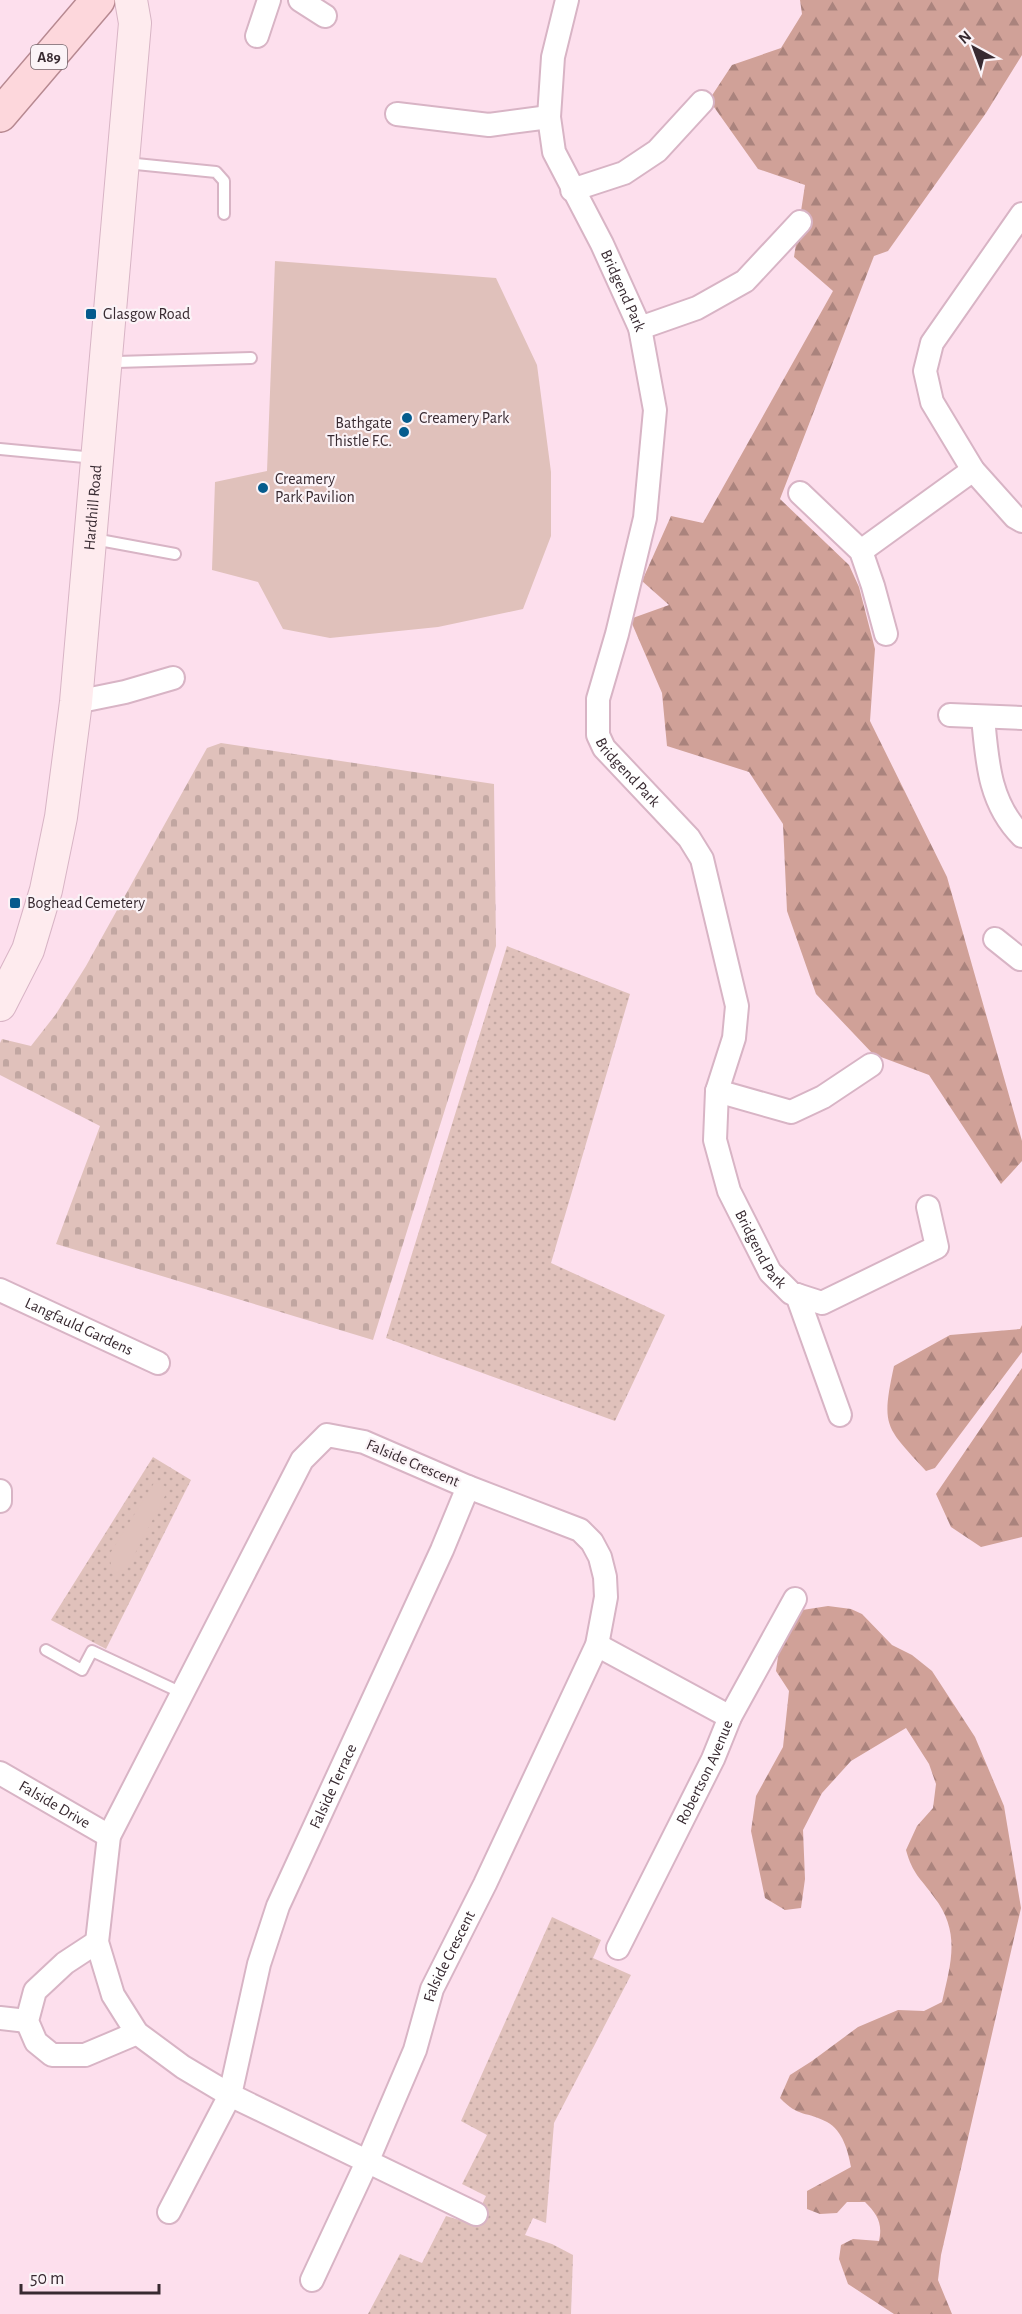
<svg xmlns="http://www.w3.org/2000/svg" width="1022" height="2314" font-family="'Alegreya Sans',sans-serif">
<defs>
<pattern id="grass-dots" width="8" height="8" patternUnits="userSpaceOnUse" patternTransform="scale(1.5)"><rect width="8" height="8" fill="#e0c1bb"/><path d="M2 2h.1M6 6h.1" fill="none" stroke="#c1a6a1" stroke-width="1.8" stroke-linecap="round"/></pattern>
<pattern id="forest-firs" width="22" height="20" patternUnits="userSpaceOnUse" patternTransform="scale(1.5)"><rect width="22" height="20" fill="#d0a198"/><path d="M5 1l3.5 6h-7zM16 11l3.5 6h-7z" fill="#aa837d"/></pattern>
<pattern id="cemetery-stones" width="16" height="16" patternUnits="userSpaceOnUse" patternTransform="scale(1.5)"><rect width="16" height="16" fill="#e0c1bb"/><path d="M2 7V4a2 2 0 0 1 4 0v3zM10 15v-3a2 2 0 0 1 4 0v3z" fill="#c1a6a1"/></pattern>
</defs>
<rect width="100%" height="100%" fill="#fddfed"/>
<!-- grass -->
<path fill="url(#grass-dots)" d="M507,946L630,994L551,1263L665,1315L615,1421L386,1338Z
M153,1457L191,1480L106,1649L51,1620Z
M552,1917L601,1940L593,1958L631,1975L554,2123L546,2223L533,2218L525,2235L552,2244L573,2255L571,2314H368L400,2254L422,2263L446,2216L473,2224L486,2196L462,2184L487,2135L461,2121Z"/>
<!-- forest -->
<path fill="url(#forest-firs)" d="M800,0H1022V55L986,113L888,251L874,256L780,499L849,565L859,587L875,649L870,721L947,877L1022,1141V1161L1001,1184L929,1075L873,1054L816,994L787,911L783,824L749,772L667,746L662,693L630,619L669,605L642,581L671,516L703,523L833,291L794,257L805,185L758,169L709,100L732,65L781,48L802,14Z
M1022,1325V1352L935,1468L926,1471C885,1426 881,1427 894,1366L950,1335L1020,1329Z
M1022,1368V1537L981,1547L951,1527L936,1494Z
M828,1606L851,1609L862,1614L892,1645L912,1655L932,1671L975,1737L1004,1806L1021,1908L941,2255L938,2280L952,2314H894L848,2284L839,2259L841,2245L853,2239L879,2241C883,2223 877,2214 865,2202H847L837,2213L820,2214L807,2209V2191L851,2167C848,2151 843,2131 827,2122C807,2111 799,2118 780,2098L790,2075L812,2061L858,2027L898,2010L924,2011L942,2002C951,1963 961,1932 934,1897C920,1877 913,1875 906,1850L917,1826L933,1808L936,1784L929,1764L906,1728L851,1761L822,1793L803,1830L805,1879L801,1908L785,1910L765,1898L751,1831L756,1796L783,1747L789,1691L776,1671L780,1642L796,1611Z"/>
<!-- cemetery -->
<path fill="url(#cemetery-stones)" d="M221,743L494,784L496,946L373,1340L56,1244L100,1126L0,1075V1043L2,1039L31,1046L56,1014L86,966L207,748Z"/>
<!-- green -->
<path fill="#e0c1bb" d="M275,261L496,278L537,365L551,472V536L523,609L438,627L330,638L283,629L258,582L212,570L215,482L267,471Z
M154,1483L165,1486L167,1492L127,1569L113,1574L109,1555Z"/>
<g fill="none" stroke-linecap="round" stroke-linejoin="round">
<defs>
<path id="lane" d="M126,163L216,172L224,181V214
M111,356L117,362L251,358
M0,449L95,458
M94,539L175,554
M46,1650L82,1670L92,1651L182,1693"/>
<g id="street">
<path d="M300,0L325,16"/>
<path id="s1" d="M567,0L553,57L549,117L554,152L602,244L640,328L655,410L645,518L617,634L598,699V735L604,748L689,838L702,859L737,1006L734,1038L717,1091L715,1140L729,1191L770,1272L791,1293L822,1303L937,1247L928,1207"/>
<path d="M257,36L269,0"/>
<path d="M397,114L489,125L549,117"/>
<path d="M572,190L624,173L657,151L702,102"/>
<path d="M1022,214L932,343L925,371L932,402L973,470L1015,517L1022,521"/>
<path d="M640,328L697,308L745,281L800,222"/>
<path d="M800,493L861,551L873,586L886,634"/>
<path d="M861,551L973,470"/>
<path d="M76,702L125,692L173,678"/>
<path d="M950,715L1022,718"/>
<path d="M983,717C987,761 989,803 1022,836"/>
<path d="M995,939L1020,959"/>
<path d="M717,1091L791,1112L823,1097L871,1065"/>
<path id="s2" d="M0,1290L158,1363"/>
<path d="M797,1295L840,1415"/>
<path d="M0,1491V1501"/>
<path d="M597,1645L730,1717"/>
<path id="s3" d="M0,1773L109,1836"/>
<path d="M97,1942L65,1963L35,1991L27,2021L36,2042L52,2055H85L137,2033"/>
<path id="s4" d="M618,1948L713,1759L730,1717L795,1599"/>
<path d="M0,2018L27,2021"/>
<path id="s5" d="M169,2212L230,2095L259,1964L278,1906L442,1550L468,1487"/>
<path id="s6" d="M312,2280L368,2160L415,2050L432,1989L485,1884L597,1645L606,1597L605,1577L600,1557L592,1542L580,1530L468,1487L364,1442L327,1435L302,1460L109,1836L97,1942L113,1995L137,2033L183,2067L230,2095L476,2214"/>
</g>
<g id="secondary">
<path id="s7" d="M0,1005L28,950L46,890L61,817L76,702L135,23L131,0"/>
</g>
<path id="primary" d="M0,115L98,0"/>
</defs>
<!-- lane casing -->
<use href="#lane" stroke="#d8b4c5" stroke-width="14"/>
<!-- street casing -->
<use href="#street" stroke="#d8b4c5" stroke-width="26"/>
<!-- secondary casing -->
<use href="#secondary" stroke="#d8b4c5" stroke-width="34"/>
<!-- primary casing -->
<use href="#primary" stroke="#b78991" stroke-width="36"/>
<!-- lane -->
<use href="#lane" stroke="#fff" stroke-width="10"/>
<!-- street -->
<use href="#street" stroke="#fff" stroke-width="22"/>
<!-- secondary -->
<use href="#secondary" stroke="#feebee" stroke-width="32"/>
<!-- primary -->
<use href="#primary" stroke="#fdd7dc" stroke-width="33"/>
</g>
<!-- markers -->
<g fill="#055b8d" stroke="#fbf3f7" stroke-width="2">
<rect x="85" y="308" width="12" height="12" rx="3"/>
<circle cx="407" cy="418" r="6"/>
<circle cx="404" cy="432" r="6"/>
<circle cx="263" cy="488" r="6"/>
<rect x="9" y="897" width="12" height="12" rx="3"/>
</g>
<g text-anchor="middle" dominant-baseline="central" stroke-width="4.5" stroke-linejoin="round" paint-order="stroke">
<!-- shield labels -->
<rect fill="#fbf3f7" stroke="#72666c" stroke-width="1.5" x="31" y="45" width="36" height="24" rx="4.5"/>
<g font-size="15" font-weight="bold" fill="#382a31">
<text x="49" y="57">A89</text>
</g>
<!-- street labels -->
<g font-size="16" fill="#382a31" stroke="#fbf3f7">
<text stroke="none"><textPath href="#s1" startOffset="309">Bridgend Park</textPath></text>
<text stroke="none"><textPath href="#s7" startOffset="510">Hardhill Road</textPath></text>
<text stroke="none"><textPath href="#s1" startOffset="813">Bridgend Park</textPath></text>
<text stroke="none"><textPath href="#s1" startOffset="1335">Bridgend Park</textPath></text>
<text stroke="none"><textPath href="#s2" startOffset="87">Langfauld Gardens</textPath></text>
<text transform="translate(413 1463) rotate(23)">Falside Crescent</text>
<text stroke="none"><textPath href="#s4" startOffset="196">Robertson Avenue</textPath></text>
<text stroke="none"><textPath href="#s5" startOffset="459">Falside Terrace</textPath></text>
<text stroke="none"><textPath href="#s3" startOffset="63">Falside Drive</textPath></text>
<text stroke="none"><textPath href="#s6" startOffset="352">Falside Crescent</textPath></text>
</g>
<!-- poi labels -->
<g font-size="16" fill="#382a31" stroke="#fbf3f7" text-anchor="start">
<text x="103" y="314">Glasgow Road</text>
<text x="419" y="418">Creamery Park</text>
<text x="392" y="423" text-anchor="end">Bathgate<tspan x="392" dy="18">Thistle F.C.</tspan></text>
<text x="275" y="479">Creamery<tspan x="275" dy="18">Park Pavilion</tspan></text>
<text x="27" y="903">Boghead Cemetery</text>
</g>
</g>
<!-- north arrow -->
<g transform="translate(974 48) rotate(319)" stroke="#fbf3f7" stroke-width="4.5" paint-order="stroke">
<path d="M0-4.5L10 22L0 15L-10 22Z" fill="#382a31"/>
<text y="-9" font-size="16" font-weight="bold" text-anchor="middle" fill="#382a31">N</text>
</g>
<!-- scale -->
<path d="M21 2284v9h138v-9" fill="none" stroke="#382a31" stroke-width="3"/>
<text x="30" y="2284" font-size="18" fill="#382a31" stroke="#fbf3f7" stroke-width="4.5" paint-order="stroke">50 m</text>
</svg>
